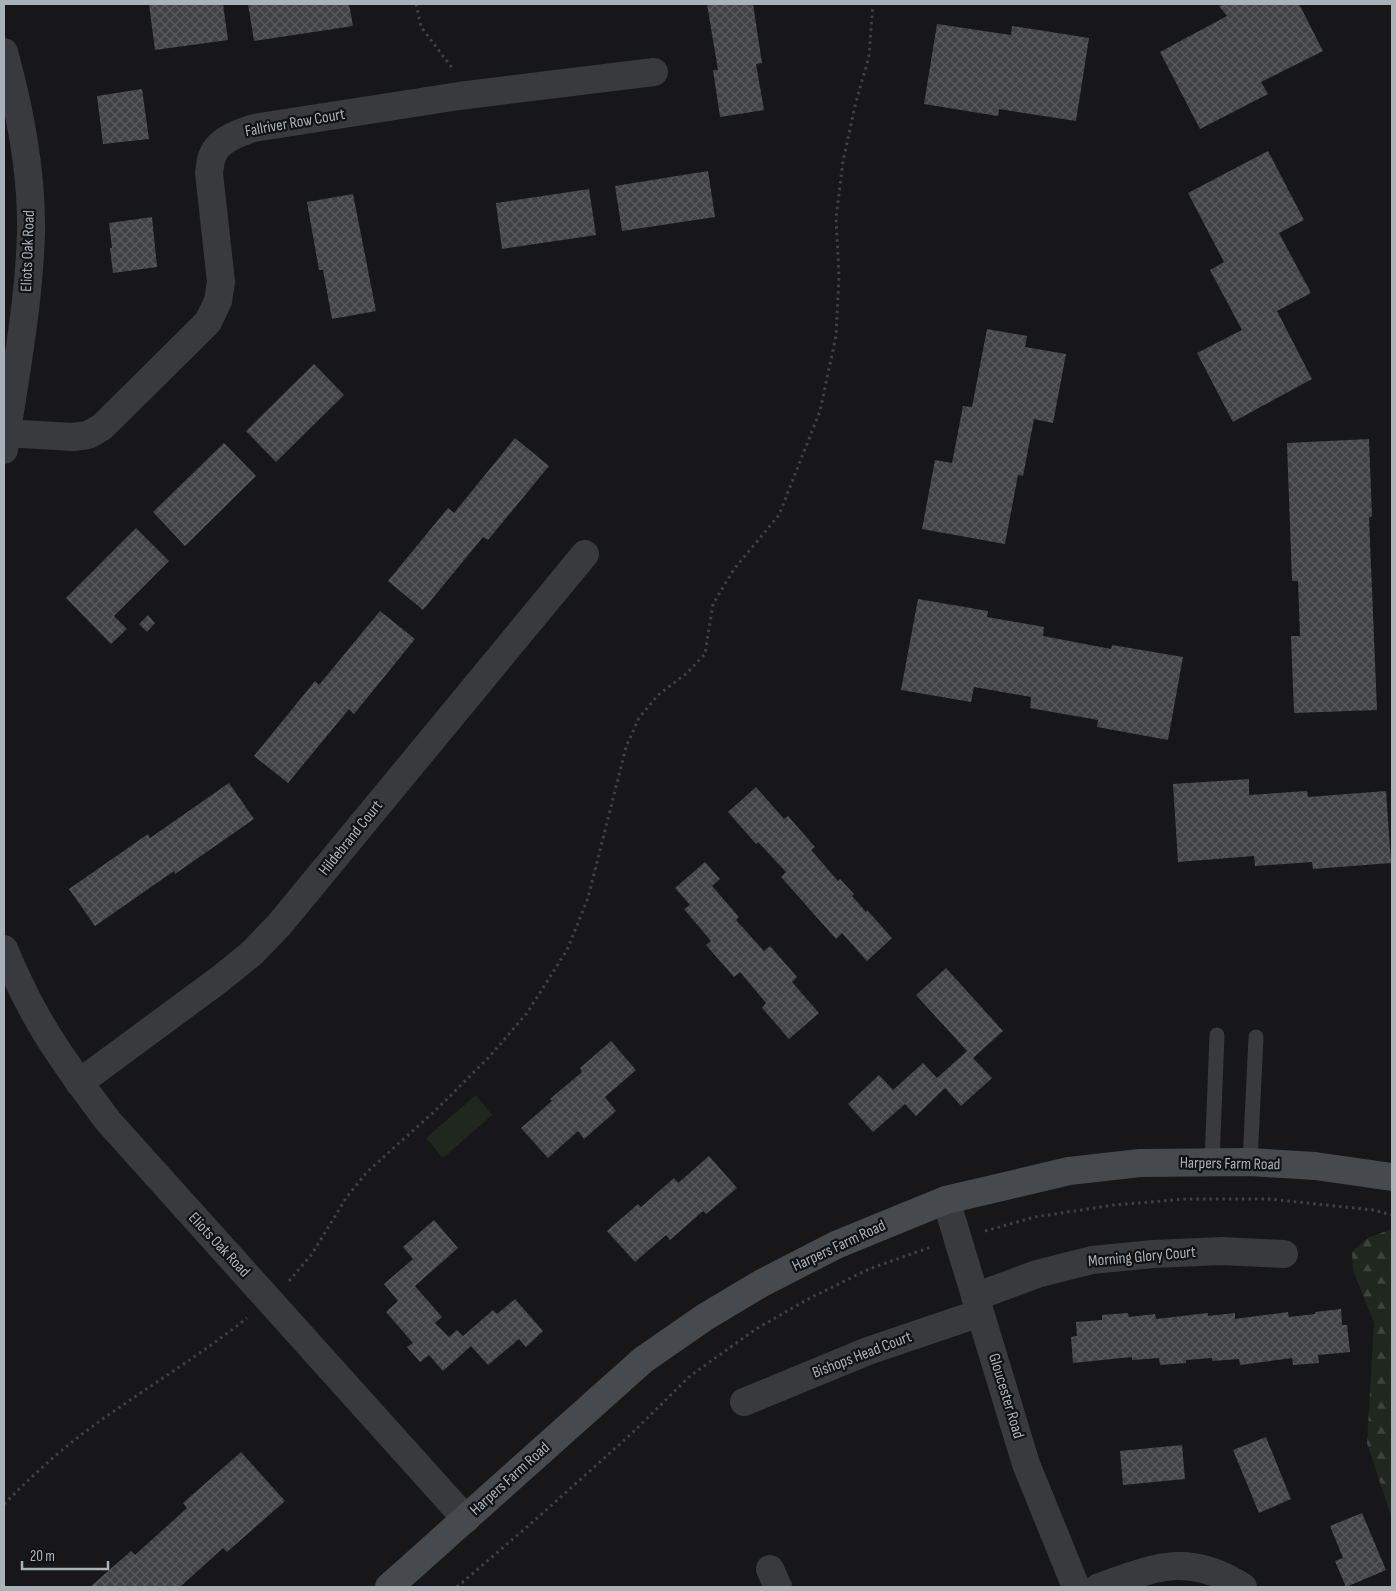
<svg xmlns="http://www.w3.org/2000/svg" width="1396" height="1591" font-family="'Sofia Sans Condensed',sans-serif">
<defs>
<pattern id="forest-firs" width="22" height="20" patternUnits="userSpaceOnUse" patternTransform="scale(1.25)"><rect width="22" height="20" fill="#1f271f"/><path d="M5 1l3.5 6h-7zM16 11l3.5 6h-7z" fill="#3d443d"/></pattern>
<pattern id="building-cross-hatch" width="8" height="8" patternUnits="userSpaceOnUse" patternTransform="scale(1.25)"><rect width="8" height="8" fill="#414246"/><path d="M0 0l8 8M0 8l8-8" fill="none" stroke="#5a5b5f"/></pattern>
</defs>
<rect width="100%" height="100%" fill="#171719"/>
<!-- green -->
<path fill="#1f271f" d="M476,1095L492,1115L443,1158L426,1138Z"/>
<!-- forest -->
<path fill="url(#forest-firs)" d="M1392,1229V1519L1367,1443L1374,1323L1353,1270L1352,1252L1367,1238Z"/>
<!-- building -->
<path fill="url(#building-cross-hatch)" d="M149,4H223L228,40L155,50Z
M248,4H349L353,26L254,41Z
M707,4H753L762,63L756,64L764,110L720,117L713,70H718Z
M1225,4H1299L1323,51L1261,82L1268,94L1200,129L1160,52L1227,16L1219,6Z
M937,24L1011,35L1012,26L1089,38L1076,121L999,109L998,116L924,104Z
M142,89L149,139L103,144L97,96Z
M1268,151L1304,220L1279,233L1311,293L1277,311L1312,379L1233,422L1197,353L1242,330L1210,270L1224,262L1188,193Z
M708,171L715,217L622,231L615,186Z
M589,189L596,235L502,249L496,203Z
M353,194L376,311L332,319L323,270H319L307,202Z
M152,217L157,267L113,273L110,248H112L109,223Z
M987,329L1027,336L1025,347L1066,354L1053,423L1034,419L1023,476L1018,475L1005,544L922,529L935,460L952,463L963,406L972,407Z
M314,364L344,395L276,462L246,431Z
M515,438L549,466L488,540L483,537L423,610L388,581L448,508L454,513Z
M1369,439L1372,517H1369L1377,710L1294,713L1291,636H1300L1298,581H1292L1287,443Z
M224,443L256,476L185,546L153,512Z
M136,528L169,561L114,616L127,629L111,644L66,598Z
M918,599L988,611L987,617L1044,627L1043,636L1111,649L1112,645L1183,657L1168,740L1097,727L1098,720L1030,708L1031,697L974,687L971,702L901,690Z
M380,611L415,639L354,714L349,709L288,783L254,756L315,681L319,685Z
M148,615L155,623L147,632L139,624Z
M1249,779V795L1307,791L1308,797L1386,791L1391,863L1313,869L1312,862L1255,866L1254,856L1178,862L1173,784Z
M229,783L254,819L175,874L174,871L95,926L69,889L148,834L150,838Z
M756,787L784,819L788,816L815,847L811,850L838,881L840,879L854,894L852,896L866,912L867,910L892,938L867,961L842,933L836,939L781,877L786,872L758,842L756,844L728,812Z
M705,862L720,879L712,886L739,917L736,920L764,951L770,946L797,977L792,982L819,1013L789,1039L762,1008L766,1003L740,972L734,977L706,945L711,941L684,909L690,905L675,888Z
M946,968L1003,1031L973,1058L992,1078L961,1106L945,1088L916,1116L905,1104L873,1132L848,1104L879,1075L893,1090L923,1063L937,1078L967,1051L916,995Z
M611,1041L636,1070L605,1097L616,1111L584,1139L578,1131L548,1158L521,1128L552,1101L550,1099L582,1072L580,1068Z
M709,1156L737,1188L706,1214L703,1211L670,1240L666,1235L635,1262L607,1231L638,1204L641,1207L674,1178L678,1183Z
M434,1220L458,1248L415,1286L442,1317L435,1323L449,1337L457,1330L463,1336L493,1310L497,1314L515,1299L543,1331L526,1347L519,1339L488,1365L471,1346L443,1371L429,1355L420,1362L407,1347L413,1343L386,1312L398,1301L384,1284L413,1259L403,1247Z
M1341,1309L1342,1325H1347L1350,1352L1318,1355L1319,1363L1293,1365L1292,1358L1240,1365L1239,1359L1212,1361V1358L1186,1360V1363L1160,1365L1159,1358L1132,1360V1357L1073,1363L1071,1337L1077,1336L1076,1322L1102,1320V1315L1128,1313L1129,1317L1155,1314L1156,1319L1208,1313V1316L1235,1313V1319L1288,1312L1289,1317L1315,1314V1312Z
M1266,1437L1291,1499L1259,1513L1233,1450Z
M1182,1445L1185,1479L1123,1485L1120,1451Z
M241,1452L285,1501L227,1552L223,1548L180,1587H90L131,1551L135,1555L187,1508L183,1503Z
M1362,1513L1386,1570L1346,1587L1335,1561L1343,1558L1330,1526Z"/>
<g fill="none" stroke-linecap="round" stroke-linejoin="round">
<!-- path -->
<path stroke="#3e4145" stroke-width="3" stroke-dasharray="2.5 4" stroke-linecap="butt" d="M416,4L421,27L453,69
M985,1231L1035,1217L1114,1205L1186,1199H1269L1373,1210L1392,1215
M289,1281L312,1254L346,1198L367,1172L437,1109L490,1056L527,1013L567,950L588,898L626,747L639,718L658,695L687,673L705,654L713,604L734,569L779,515L820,411L836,336L839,276L836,218L843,161L855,106L869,56L873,4
M4,1504C32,1476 61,1449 93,1426C144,1389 198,1357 247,1318
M457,1587L535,1520L630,1435L690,1376L756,1329L810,1298L869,1269L931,1247"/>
<!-- service -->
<path stroke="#383a3e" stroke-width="15" d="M1212,1162L1217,1035
M1250,1162L1256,1037"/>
<!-- minor -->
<path stroke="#383a3e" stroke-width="28" d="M4,52C20,110 32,171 31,232C29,305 15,377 4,450
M4,433L73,437L88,435L102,427L208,322L218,301L221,282L209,173C210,168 210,162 212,157C217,140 239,133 254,128L459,96L654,72
M4,949C15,975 27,1001 42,1026C61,1059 85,1090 108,1121L466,1519
M79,1083L220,979L252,953L279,925L585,554
M946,1200L1026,1464L1076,1587
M975,1297L1037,1274L1092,1260L1153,1254L1222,1251L1284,1254
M744,1402L868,1351L980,1313
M770,1569L778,1587
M1099,1587C1156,1567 1188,1552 1243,1587"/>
<!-- secondary -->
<path stroke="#46494e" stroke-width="28" d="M389,1587L643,1360L705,1317L762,1283L836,1245L870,1231L946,1200L1069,1171L1140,1163L1250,1162L1315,1166L1392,1177"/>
</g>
<g text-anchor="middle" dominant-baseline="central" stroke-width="4.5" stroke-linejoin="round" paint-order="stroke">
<!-- street labels -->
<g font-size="16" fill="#a9b1b9" stroke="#121214">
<text transform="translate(295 123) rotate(-10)">Fallriver Row Court</text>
<text transform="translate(28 251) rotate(-88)">Eliots Oak Road</text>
<text transform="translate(351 838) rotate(-51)">Hildebrand Court</text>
<text transform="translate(1230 1164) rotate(1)">Harpers Farm Road</text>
<text transform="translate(219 1245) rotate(47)">Eliots Oak Road</text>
<text transform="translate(839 1246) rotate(-25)">Harpers Farm Road</text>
<text transform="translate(1142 1257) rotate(-5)">Morning Glory Court</text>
<text transform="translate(862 1355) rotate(-21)">Bishops Head Court</text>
<text transform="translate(1006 1396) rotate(73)">Gloucester Road</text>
<text transform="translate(510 1479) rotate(-42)">Harpers Farm Road</text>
</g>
</g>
<!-- border -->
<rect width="1396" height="1591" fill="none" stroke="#a9b1b9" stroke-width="10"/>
<!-- scale -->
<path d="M22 1561v8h86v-8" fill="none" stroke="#a9b1b9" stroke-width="2.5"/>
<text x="30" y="1561" font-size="15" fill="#a9b1b9" stroke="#121214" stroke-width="4" paint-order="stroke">20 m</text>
</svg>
